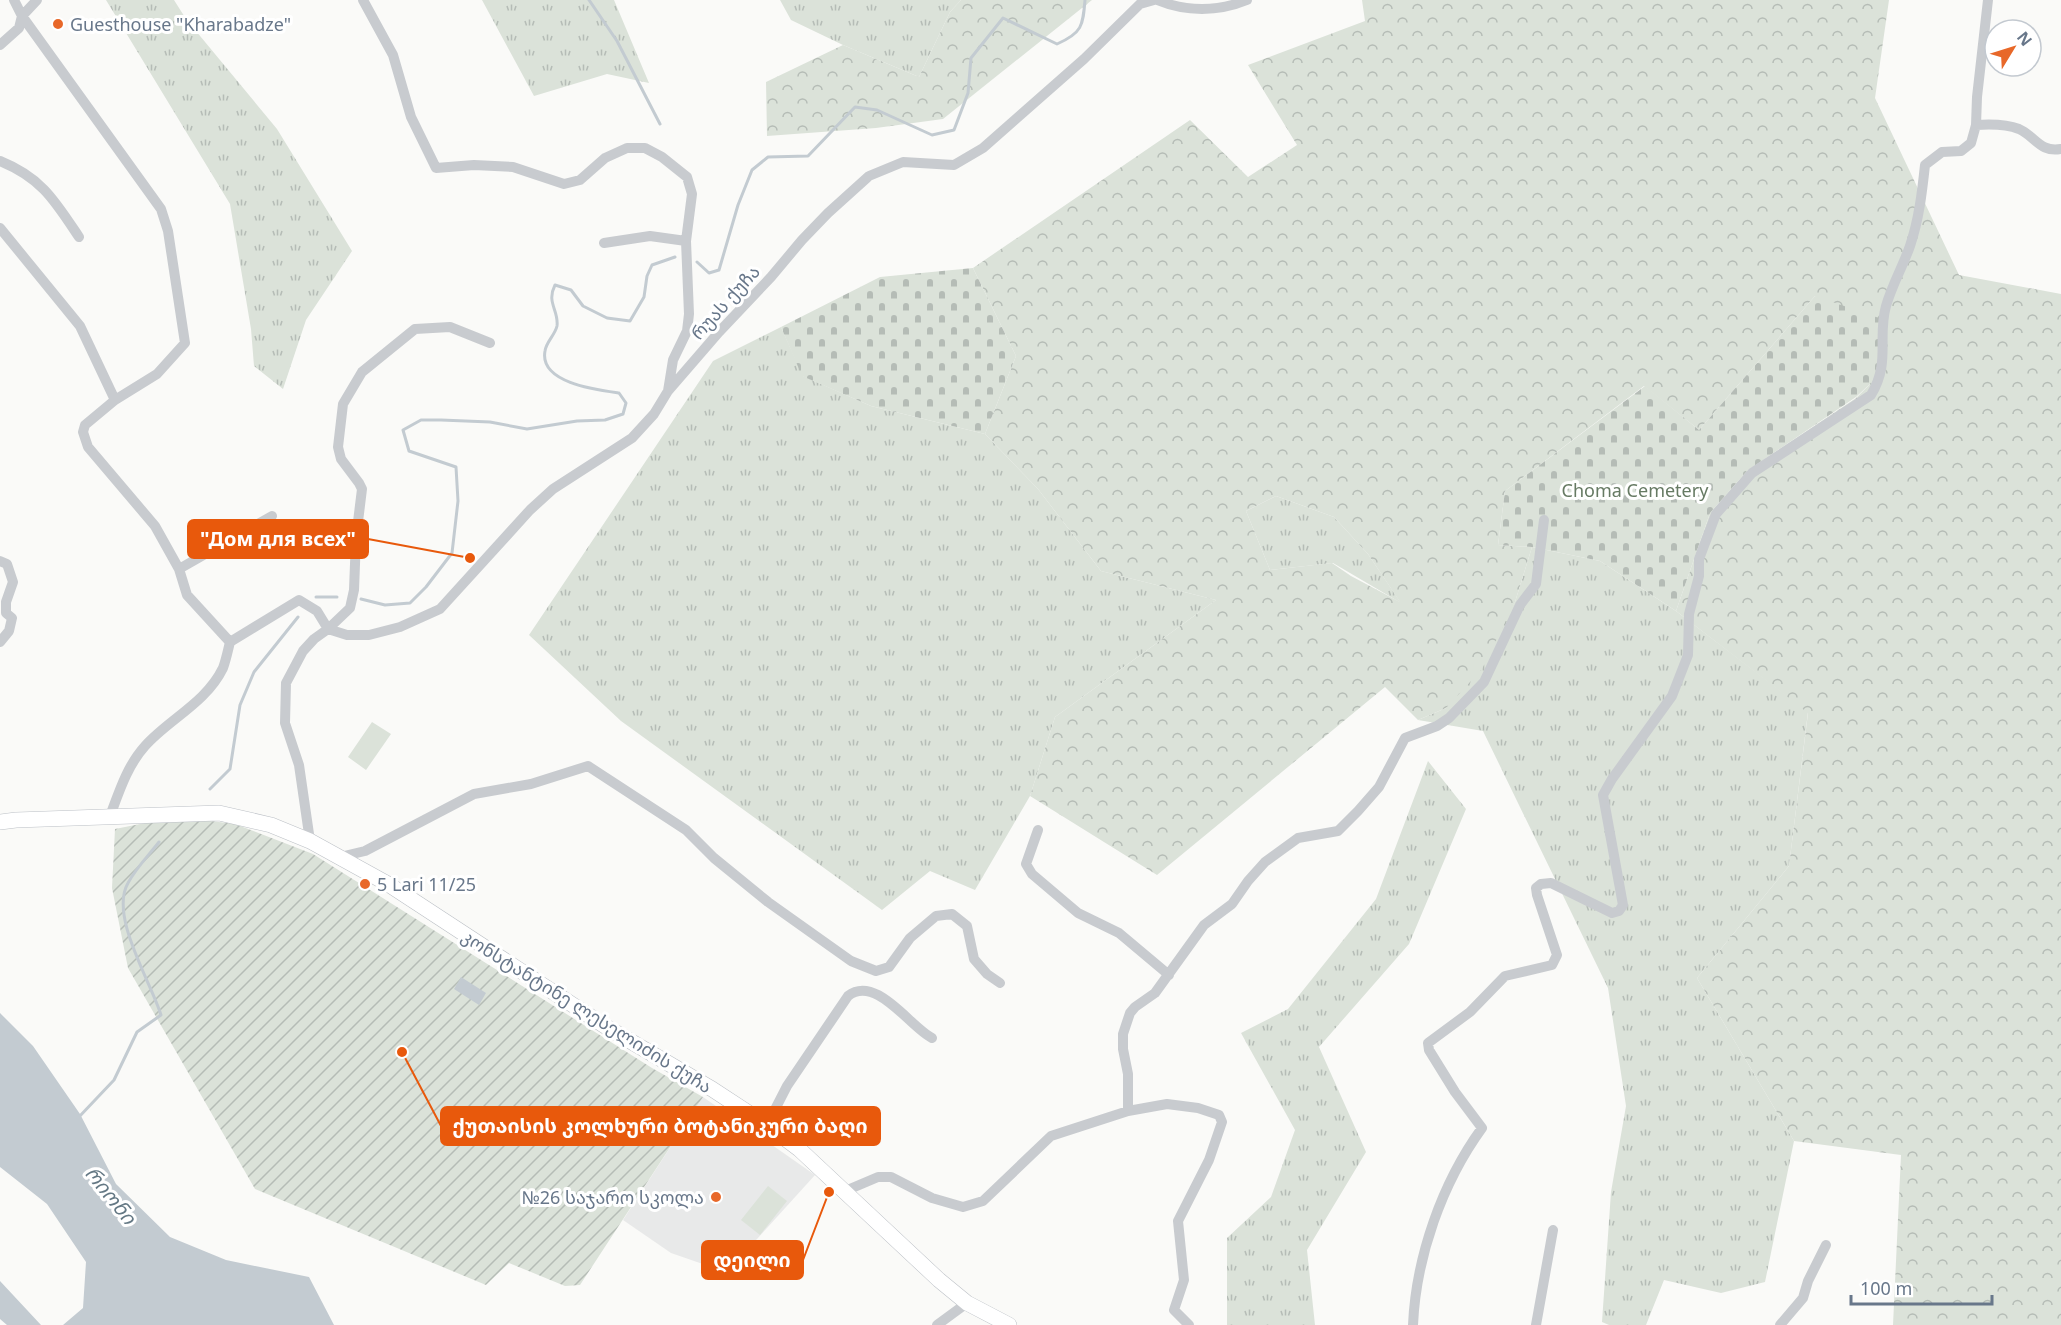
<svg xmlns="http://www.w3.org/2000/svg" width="2061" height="1325" font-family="'Noto Sans','Noto Sans Georgian',sans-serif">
<defs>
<pattern id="grass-tufts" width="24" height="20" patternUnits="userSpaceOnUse" patternTransform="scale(1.5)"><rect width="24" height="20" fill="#dbe2d9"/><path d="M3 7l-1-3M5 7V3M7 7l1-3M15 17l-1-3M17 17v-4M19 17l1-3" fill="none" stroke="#b5bcb6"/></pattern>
<pattern id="forest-crowns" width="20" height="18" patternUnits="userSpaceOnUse" patternTransform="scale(1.5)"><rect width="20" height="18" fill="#dbe2d9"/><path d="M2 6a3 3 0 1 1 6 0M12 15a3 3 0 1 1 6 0" fill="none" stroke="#b5bcb6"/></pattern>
<pattern id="cemetery-stones" width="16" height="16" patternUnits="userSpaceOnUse" patternTransform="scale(1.5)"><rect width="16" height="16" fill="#dbe2d9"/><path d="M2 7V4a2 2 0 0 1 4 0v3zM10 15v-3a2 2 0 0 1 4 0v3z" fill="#b5bcb6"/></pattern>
<pattern id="garden-furrows" width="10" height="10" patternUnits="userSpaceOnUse" patternTransform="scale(1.5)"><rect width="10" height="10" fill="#dbe2d9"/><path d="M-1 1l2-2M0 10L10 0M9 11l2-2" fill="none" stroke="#b5bcb6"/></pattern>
</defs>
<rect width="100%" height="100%" fill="#fafaf8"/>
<!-- built -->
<path fill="#e8e9e9" d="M703,1097L815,1175L757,1239L723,1271L671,1253L623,1220Z"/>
<!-- grass -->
<path fill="url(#grass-tufts)" d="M106,0H174L186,19L277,129L352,251L306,320L283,389L254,366L251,329L230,204Z
M482,0H614L649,83L607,74L534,96Z
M780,0H961L950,12L919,77L843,45L791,20Z
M781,327L803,376L871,406L985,434L1038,489L1101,571L1216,600L1055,717L1030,796L975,890L930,871L882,910L621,721L529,635L713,361Z
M1276,496L1334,517L1368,554L1401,603L1333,563L1270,570L1246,511Z
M1532,547L1600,561L1676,611L1808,712L1789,866L1697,978L1794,1141L1765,1282L1721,1293L1664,1280L1646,1325H1609L1602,1322L1611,1192L1626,1106L1608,988L1483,731L1418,720L1446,708L1515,602Z
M1428,761L1466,809L1409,944L1319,1047L1366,1152L1307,1250L1315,1325H1227V1238L1271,1197L1295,1130L1241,1033L1288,1009L1376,899Z"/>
<!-- forest -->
<path fill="url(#forest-crowns)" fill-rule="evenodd" d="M961,0H1092L943,119L876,128L767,136L766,82L843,45L919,77L950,12Z
M1362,0H1889L1875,98L1959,275L2061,294V1325H1893L1901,1155L1794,1141L1697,978L1789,866L1808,713L1676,611L1710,513L1747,471L1856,398L1870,384L1815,296L1699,430L1644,386L1505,491L1498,545L1532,547L1515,602L1482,669L1446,708L1418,720L1385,687L1157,875L1030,796L1055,717L1216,600L1101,571L1038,489L985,434L1016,356L973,268L1190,120L1248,177L1297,145L1248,65L1365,21ZM1276,496L1334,517L1368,554L1400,602L1351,576L1332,563L1270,570L1246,511Z"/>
<!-- cemetery -->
<path fill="url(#cemetery-stones)" d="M973,268L1016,356L985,434L871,406L802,376L781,327L880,277Z
M1815,296L1879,318L1878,364L1870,384L1856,397L1747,471L1710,513L1676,611L1600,561L1532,547L1498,545L1505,491L1645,386L1699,430Z"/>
<!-- garden -->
<path fill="url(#garden-furrows)" d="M155,821H211L235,824L313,854L652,1068L703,1097L580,1285L565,1286L509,1263L486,1285L255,1189L128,968L112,888L115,829Z"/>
<!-- pitch -->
<path fill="#dbe2d9" d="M372,722L391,734L366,770L348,757Z
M768,1186L787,1201L760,1235L741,1220Z"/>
<!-- water -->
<path fill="#c3cbd1" d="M461,977L486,993L479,1005L454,989Z
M0,1013L33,1046L80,1114L116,1184L170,1237L226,1260L309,1277L334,1325H63L83,1308L86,1262L47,1204L0,1167Z
M0,1281L41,1325H7L0,1319Z"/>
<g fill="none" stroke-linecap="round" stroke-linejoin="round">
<!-- stream -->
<path stroke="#c3cbd1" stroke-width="3" d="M589,0L617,41L660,124
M697,262L709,273L719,270L738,205L752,170L768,157L808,156L855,107L877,110L932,135L954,130L968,93L971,58L1003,18L1057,44C1082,33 1083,26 1085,0
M316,597H337
M361,599L385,605L410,603L426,587L452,553L458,501L456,467L409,451L403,430L421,420H441L490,422L527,429L577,421L605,420L623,414L626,403L619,393C597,390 539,383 545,351C546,342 555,335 557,326C559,310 546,303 555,285L571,290L583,306L607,318L630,321L644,297L647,276L652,265L675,257
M210,789L230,769L240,705L254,672L298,617
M78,1118L114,1080L137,1032L161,1015C151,982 109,916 128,883C136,868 149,855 159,842"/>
<defs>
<path id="secondary" d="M0,822L16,820L219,813L271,825L310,841L388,884L608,1028L712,1089L767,1125L799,1149L939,1280L967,1303L1009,1325"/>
</defs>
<!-- secondary casing -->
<use href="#secondary" stroke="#bcc0c6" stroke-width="16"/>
<!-- street -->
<path stroke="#c8cbcf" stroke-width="10" d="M14,0L22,16L161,209L168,231L185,343L157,374L115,400L85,425L83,432L88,447L155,526L179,569L187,595L230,642
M363,0L393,55L411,117L436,168L474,165L513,167L564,184L580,180L605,158L627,148H645L662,157L687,177L692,194L686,241L689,314L687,331L673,360L668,391
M1157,0C1186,12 1218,12 1247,0
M0,45L19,28L22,16L37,0
M1976,125C1990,124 2006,124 2019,129C2035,136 2040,153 2061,149
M0,161C42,178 55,201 79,237
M0,228L80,326L115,400
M604,243L650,236L686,241
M490,343L450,327L415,329L362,372L343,404L338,447L341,459L359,483L362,489L356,538L354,590L350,608L328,629L347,635H369L400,627L440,609L530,510L553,489L632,438L654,414L668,391L719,332L771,277L802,240L828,213L869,176L903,162L954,165L983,148L1084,59L1140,4L1154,0
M0,561L7,564L13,582L6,602V613L12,618L9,631L0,642
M179,569L272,516
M110,816C119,792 127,766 145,746C169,719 206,703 223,668C226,660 228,650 230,642L299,600L317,611L328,629L314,639L303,651L286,683L285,723L299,765L310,841
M1038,830L1026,864L1032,874L1078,913L1119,933L1169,975
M340,857L365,851L474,794L531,784L588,766L686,830L714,858L768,902L851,961L876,971L889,967L910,938L936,916L952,914L967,926L974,959L987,974L1000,983
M1128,1111L1167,1104L1198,1108L1219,1115L1222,1122L1209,1160L1178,1221L1184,1280L1174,1310L1189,1325
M767,1125L787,1086L848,996C876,974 910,1027 932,1038
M845,1191L878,1177H891L932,1198L963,1207L983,1201L1051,1136L1128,1111V1074L1123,1049V1034L1130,1013L1135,1007L1155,993L1204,925L1232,904L1248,881L1265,862L1298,838L1338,831L1358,811L1379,787L1405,738L1437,726L1449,718L1484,682L1520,605L1536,584L1544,520
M937,1325L967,1303
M1413,1325C1416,1257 1442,1183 1482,1128L1455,1092L1429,1050L1428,1043L1470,1012L1505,976L1552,965L1557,955L1537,895L1536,888L1541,884L1551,883L1612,913L1619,911L1623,905L1603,795L1612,779L1672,696L1688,655L1689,614L1699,576V559L1716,514L1752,473L1871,395C1891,362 1877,338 1886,306C1892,285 1903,266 1910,246C1919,219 1922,193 1925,165L1942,152L1961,151L1971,143L1976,125L1977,97L1988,0
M1536,1325L1553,1230
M1780,1325L1803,1298L1808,1281L1826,1245"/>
<!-- secondary -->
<use href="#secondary" stroke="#fff" stroke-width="15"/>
</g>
<!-- markers -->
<g fill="#e86829" stroke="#fff" stroke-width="2">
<circle cx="58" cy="24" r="6"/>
<circle cx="365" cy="884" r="6"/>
<circle cx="716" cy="1197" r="6"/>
</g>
<g text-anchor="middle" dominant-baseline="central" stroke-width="6" stroke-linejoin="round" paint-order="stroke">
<!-- poi labels -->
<g font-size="18" fill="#68778a" stroke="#fff" text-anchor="start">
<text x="70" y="24">Guesthouse "Kharabadze"</text>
<text x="377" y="884">5 Lari 11/25</text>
<text x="704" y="1197" text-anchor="end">№26 საჯარო სკოლა</text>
</g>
<!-- street labels -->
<g font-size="18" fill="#68778a" stroke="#fff">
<text transform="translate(725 302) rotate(-48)">რუას ქუჩა</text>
<text transform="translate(587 1011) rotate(32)">კონსტანტინე ლესელიძის ქუჩა</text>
</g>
<!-- park labels -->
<g font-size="18" fill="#667a63" stroke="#fff">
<text x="1635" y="490">Choma Cemetery</text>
</g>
<!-- water labels -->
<g font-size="20" font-style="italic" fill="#647884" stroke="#fff">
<text transform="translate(111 1195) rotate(51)">რიონი</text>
</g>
</g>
<!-- callouts -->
<path fill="none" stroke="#e8590c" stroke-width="2" d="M470 558L368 539M402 1052L441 1126M829 1192L803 1260"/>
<g fill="#e8590c" stroke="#fff" stroke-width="2">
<circle cx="470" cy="558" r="6"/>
<circle cx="402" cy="1052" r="6"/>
<circle cx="829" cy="1192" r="6"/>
</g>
<g fill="#e8590c" stroke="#e8590c" stroke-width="2">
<rect x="188" y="520" width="180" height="38" rx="6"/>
<rect x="441" y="1107" width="439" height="38" rx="6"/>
<rect x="702" y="1241" width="101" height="38" rx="6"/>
</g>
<g font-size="20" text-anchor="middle" font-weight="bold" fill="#fff">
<text x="278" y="546">"Дом для всех"</text>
<text x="660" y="1133">ქუთაისის კოლხური ბოტანიკური ბაღი</text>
<text x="752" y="1267">დეილი</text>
</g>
<!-- north arrow -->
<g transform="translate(2013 48) rotate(52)"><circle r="28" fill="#ffffff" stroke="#c3c9d0" stroke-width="1.5"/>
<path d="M0-4.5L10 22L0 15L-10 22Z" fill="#e86829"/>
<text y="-9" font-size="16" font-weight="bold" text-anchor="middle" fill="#68778a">N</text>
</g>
<!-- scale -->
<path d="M1851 1295v9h141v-9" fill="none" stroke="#68778a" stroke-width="3"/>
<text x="1860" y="1295" font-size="18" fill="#68778a" stroke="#ffffff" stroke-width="4.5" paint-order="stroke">100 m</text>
</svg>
